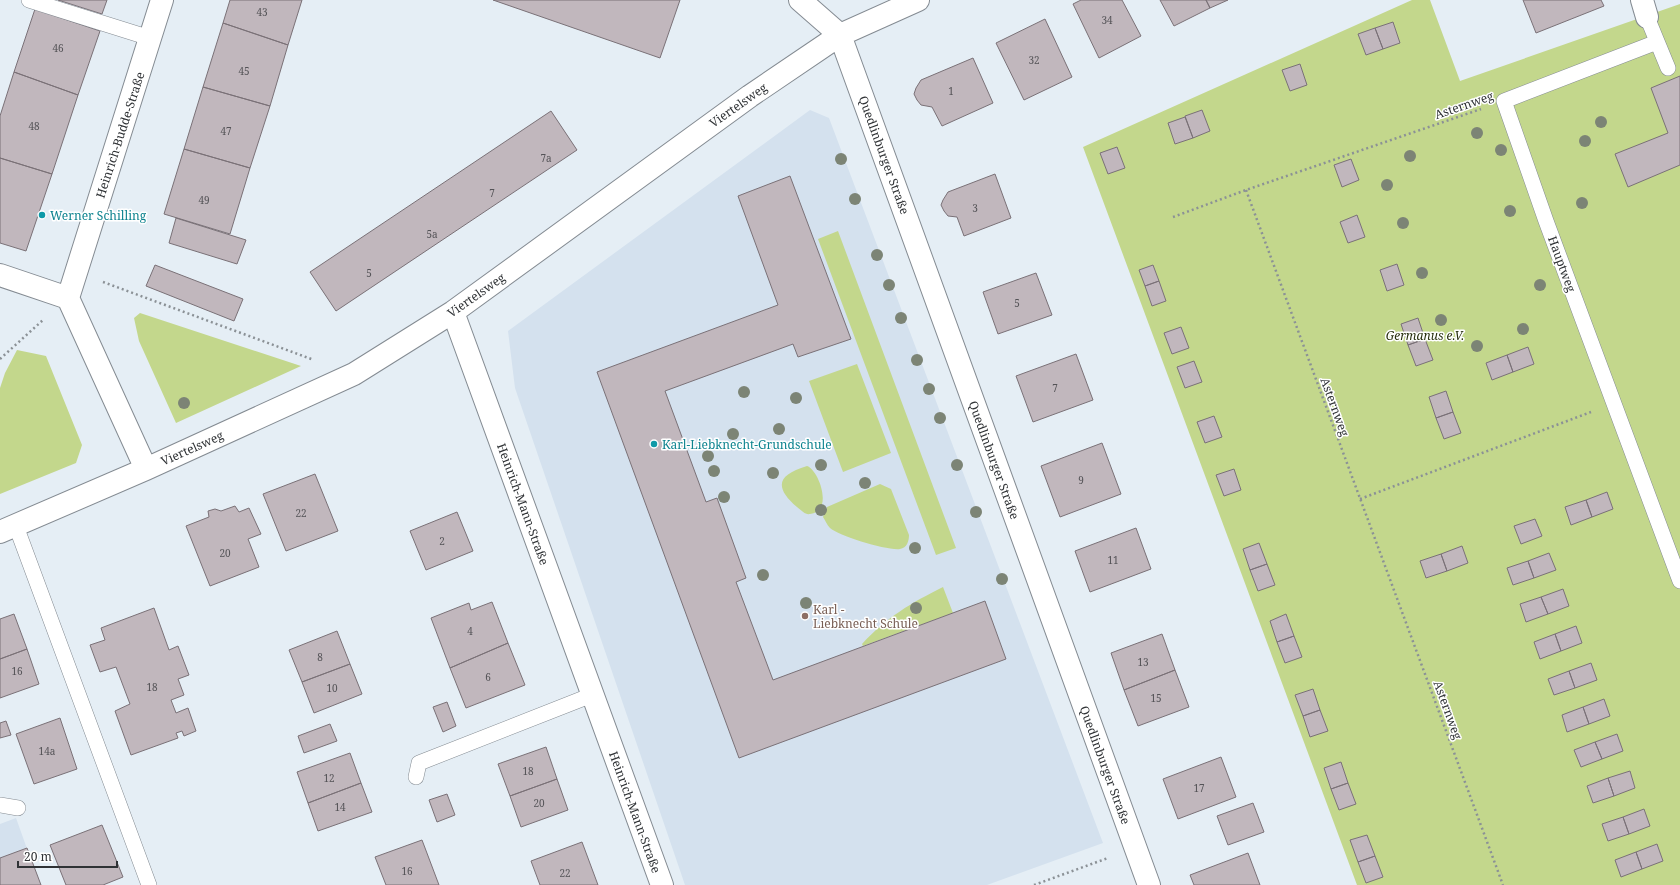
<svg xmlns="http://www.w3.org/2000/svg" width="1680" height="885" font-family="'Noto Serif',serif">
<rect width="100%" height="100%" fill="#e5eef5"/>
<!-- built -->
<path fill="#d4e1ee" d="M810,110L829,118L1103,843L987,885H685L515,388L508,331Z
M16,818L40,885H0V824Z"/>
<!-- green -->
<path fill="#c3d78c" d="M1412,0H1430L1460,81L1680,4V885H1357L1083,147Z
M838,231L956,548L936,555L818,239Z
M140,313L301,366L176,423L139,341L134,318Z
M17,350L46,356L82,445L76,463L0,494V388L5,373Z
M857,364L891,453L843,472L809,381Z
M807,466C819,470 834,512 810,514C805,515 801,510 797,507C774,487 777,475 807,466Z
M880,484L891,489L909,535C909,541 907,548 900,549C888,551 839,536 830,528C827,525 825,520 823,517L827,507Z
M943,587L953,613L863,646L862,644C887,617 911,603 943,587Z"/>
<!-- building -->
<path fill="#c1b7bd" stroke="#7a7177" d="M58,0H107L102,14Z
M230,0H302L288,45L223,23Z
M493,0H680L660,58Z
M1081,0H1122L1141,36L1099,58L1073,4Z
M1160,0H1206L1210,8L1174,26Z
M1206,0H1228L1210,8Z
M1523,0H1601L1604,6L1536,33Z
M35,9L100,31L78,95L14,72Z
M1045,19L1072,77L1024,100L996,43Z
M1393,22L1400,43L1383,49L1375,28Z
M223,23L288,45L270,106L203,87Z
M1375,28L1383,49L1366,55L1358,34Z
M973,58L993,103L942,126L932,107L921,105L917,100L914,94L916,88L921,80Z
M1300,64L1307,85L1290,91L1282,70Z
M14,72L78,95L52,174L0,158V116Z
M1680,76V165L1628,187L1615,154L1668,133L1651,88Z
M203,87L270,106L250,168L184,149Z
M1202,110L1210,131L1193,138L1185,116Z
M551,111L577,150L336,311L310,272Z
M1185,117L1193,138L1175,144L1168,123Z
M1117,147L1125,168L1108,174L1100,153Z
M184,149L250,168L230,234L164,214Z
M0,158L52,174L26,251L0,243Z
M1351,159L1359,180L1342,187L1334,165Z
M995,174L1011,218L964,236L957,217L948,216L944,211L941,205L943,200L948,192Z
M790,176L851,339L798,357L793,344L665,391L706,502L717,498L746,578L736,582L773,680L985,601L1006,659L739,758L597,372L778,305L738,196Z
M1357,215L1365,237L1348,243L1340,222Z
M176,218L246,240L237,264L169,243Z
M1397,264L1404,285L1387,291L1380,270Z
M155,265L243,299L234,321L146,286Z
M1153,265L1159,281L1145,286L1139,270Z
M1036,273L1052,315L998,334L983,292Z
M1159,281L1166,301L1152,306L1145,286Z
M1418,318L1425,339L1408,345L1401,324Z
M1181,327L1189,348L1172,354L1164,333Z
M1425,339L1433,360L1416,366L1408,345Z
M1528,347L1534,364L1513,372L1507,355Z
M1076,354L1093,400L1033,422L1016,376Z
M1507,355L1513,372L1492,380L1486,363Z
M1194,361L1202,382L1185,388L1177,367Z
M1446,391L1453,412L1436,418L1429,397Z
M1453,412L1461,433L1444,439L1436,418Z
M1214,416L1222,437L1205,443L1197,422Z
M1102,443L1121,494L1060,517L1041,466Z
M1234,469L1241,490L1224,496L1216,475Z
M315,474L338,531L286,551L263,494Z
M1607,492L1613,509L1592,517L1586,500Z
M1586,500L1592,517L1571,525L1565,507Z
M235,506L239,512L249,508L261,534L248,539L259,567L210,586L186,526L209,517L208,511L215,509L221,511Z
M457,512L473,551L426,570L410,531Z
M1535,519L1542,536L1521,544L1514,526Z
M1136,528L1151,569L1090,592L1075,551Z
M1259,543L1267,564L1250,570L1243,549Z
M1462,546L1468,563L1447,571L1441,554Z
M1549,553L1556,570L1534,578L1528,561Z
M1441,554L1447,571L1426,578L1420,561Z
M1528,561L1534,578L1513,585L1507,568Z
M1267,564L1275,585L1258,591L1250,570Z
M1563,589L1569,606L1548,614L1541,597Z
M1541,597L1548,614L1526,622L1520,604Z
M492,602L508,643L450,668L431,618L469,603L471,610Z
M154,608L169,650L178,646L189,675L178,679L184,695L171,700L176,713L188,708L196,731L184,736L182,731L176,733L178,738L131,755L115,711L130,704L116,667L100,672L90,645L105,640L101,628Z
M14,614L27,649L0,659V619Z
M1286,614L1294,636L1277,642L1270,621Z
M1576,626L1582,643L1561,651L1555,634Z
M337,631L350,664L302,682L289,650Z
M1162,634L1175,670L1124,690L1111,653Z
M1555,634L1561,651L1540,659L1534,642Z
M1294,636L1302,657L1285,663L1277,642Z
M508,643L525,685L466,708L450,668Z
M27,649L39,684L0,698V659Z
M1591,663L1597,680L1575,688L1569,671Z
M350,664L362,694L314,713L302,682Z
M1175,670L1189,707L1138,726L1124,690Z
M1569,671L1575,688L1554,695L1548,679Z
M1313,689L1320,710L1303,716L1295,695Z
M1604,699L1610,716L1589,724L1583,707Z
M447,702L456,726L443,732L433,707Z
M1583,707L1589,724L1567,732L1562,715Z
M1320,710L1328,731L1310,737L1303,716Z
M60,718L77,769L34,784L16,734Z
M6,721L11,735L0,738V723Z
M330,724L337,741L304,753L298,736Z
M1617,734L1623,751L1602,759L1595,742Z
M1595,742L1602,759L1581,767L1574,750Z
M546,747L557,779L510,796L498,764Z
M350,753L361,783L308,803L297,772Z
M1221,757L1236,797L1178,819L1163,779Z
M1341,762L1348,783L1331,789L1324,768Z
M1630,771L1635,788L1614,796L1608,778Z
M1608,778L1614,796L1593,803L1587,786Z
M557,779L568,810L521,827L510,796Z
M361,783L372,812L318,831L308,803Z
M1348,783L1356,804L1339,810L1331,789Z
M447,794L455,815L437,822L429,800Z
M1253,803L1264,832L1228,845L1217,816Z
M1644,809L1650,826L1629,834L1623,817Z
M1623,817L1629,834L1608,841L1602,824Z
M102,825L123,877L103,885H66L50,845Z
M1367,835L1375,856L1358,862L1350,840Z
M422,840L439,885H386L375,857Z
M582,842L598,885H540L531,861Z
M1657,844L1663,861L1642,869L1636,852Z
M27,848L41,885H0V858Z
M1636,852L1642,869L1621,877L1615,860Z
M1248,853L1260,885H1194L1190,875Z
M1375,856L1383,877L1366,883L1358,862Z"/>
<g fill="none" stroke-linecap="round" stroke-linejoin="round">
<defs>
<path id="service" d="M29,0L150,38
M1647,17L1668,68
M1657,42L1504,101L1546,221L1680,581
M16,526L149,885
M416,777L419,763L592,695
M0,805L18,808"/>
<path id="minor" d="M800,0L840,35L1149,885
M1642,0L1647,17
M0,275L68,298
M453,312L662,885
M146,469L68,298L162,0
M0,532L146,469L354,374L453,312L750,96L840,35L918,0"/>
</defs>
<!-- service casing -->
<use href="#service" stroke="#848b92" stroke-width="16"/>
<!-- minor casing -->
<use href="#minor" stroke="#848b92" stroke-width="24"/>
<!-- path -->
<path stroke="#8b9196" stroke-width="2.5" stroke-dasharray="2 3" stroke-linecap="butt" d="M1246,190L1503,885
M1173,217L1246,190L1481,109
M103,282L314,360
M0,359L43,320
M1360,499L1591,412
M1034,885L1108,858"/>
<!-- service -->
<use href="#service" stroke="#fff" stroke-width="15"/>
<!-- minor -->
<use href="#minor" stroke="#fff" stroke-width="22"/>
</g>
<!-- trees -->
<g fill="#7c8475">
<circle cx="1601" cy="122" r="6"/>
<circle cx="1477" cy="133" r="6"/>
<circle cx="1585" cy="141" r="6"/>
<circle cx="1501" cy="150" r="6"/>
<circle cx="1410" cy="156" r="6"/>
<circle cx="841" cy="159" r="6"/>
<circle cx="1387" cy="185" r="6"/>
<circle cx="855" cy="199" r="6"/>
<circle cx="1582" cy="203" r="6"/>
<circle cx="1510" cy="211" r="6"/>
<circle cx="1403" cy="223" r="6"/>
<circle cx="877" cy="255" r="6"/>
<circle cx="1422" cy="273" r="6"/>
<circle cx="889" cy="285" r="6"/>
<circle cx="1540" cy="285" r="6"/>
<circle cx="901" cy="318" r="6"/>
<circle cx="1441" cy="320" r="6"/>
<circle cx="1523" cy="329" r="6"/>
<circle cx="1477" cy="346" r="6"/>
<circle cx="917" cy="360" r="6"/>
<circle cx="929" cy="389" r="6"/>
<circle cx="744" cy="392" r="6"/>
<circle cx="796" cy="398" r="6"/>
<circle cx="184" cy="403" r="6"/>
<circle cx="940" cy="418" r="6"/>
<circle cx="779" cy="429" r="6"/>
<circle cx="733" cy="434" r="6"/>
<circle cx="708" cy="456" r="6"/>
<circle cx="821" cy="465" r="6"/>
<circle cx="957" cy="465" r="6"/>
<circle cx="714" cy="471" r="6"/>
<circle cx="773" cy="473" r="6"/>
<circle cx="865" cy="483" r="6"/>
<circle cx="724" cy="497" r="6"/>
<circle cx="821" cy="510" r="6"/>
<circle cx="976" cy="512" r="6"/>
<circle cx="915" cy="548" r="6"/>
<circle cx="763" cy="575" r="6"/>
<circle cx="1002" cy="579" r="6"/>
<circle cx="806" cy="603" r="6"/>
<circle cx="916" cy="608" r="6"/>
</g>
<!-- markers -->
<g fill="#0f9aa8" stroke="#fff" stroke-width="1.5">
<circle cx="42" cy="215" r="4"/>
<circle cx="654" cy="444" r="4"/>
</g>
<circle fill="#8d6e63" stroke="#fff" stroke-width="1.5" cx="805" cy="616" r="4"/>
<g text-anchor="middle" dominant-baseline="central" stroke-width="3" stroke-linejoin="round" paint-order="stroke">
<!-- number labels -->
<g font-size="10" fill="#545357">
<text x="262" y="12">43</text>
<text x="1107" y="20">34</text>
<text x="58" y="48">46</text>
<text x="1034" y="60">32</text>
<text x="244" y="71">45</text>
<text x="951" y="91">1</text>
<text x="34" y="126">48</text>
<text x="226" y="131">47</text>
<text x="546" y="158">7a</text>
<text x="492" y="193">7</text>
<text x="204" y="200">49</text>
<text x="975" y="208">3</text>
<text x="432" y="234">5a</text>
<text x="369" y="273">5</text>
<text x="1017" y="303">5</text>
<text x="1055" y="388">7</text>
<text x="1081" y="480">9</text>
<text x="301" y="513">22</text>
<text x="442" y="541">2</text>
<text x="225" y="553">20</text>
<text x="1113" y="560">11</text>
<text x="470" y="631">4</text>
<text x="320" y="657">8</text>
<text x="1143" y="662">13</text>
<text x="17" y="671">16</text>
<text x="488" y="677">6</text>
<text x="152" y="687">18</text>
<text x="332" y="688">10</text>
<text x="1156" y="698">15</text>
<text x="47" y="751">14a</text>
<text x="528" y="771">18</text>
<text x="329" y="778">12</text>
<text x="1199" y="788">17</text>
<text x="539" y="803">20</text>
<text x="340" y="807">14</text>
<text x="407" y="871">16</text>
<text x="565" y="873">22</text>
</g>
<!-- street labels -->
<g font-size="12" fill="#2f3235" stroke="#fff">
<text transform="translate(738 105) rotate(-35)">Viertelsweg</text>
<text transform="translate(1464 105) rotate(-19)">Asternweg</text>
<text transform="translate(120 135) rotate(-72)">Heinrich-Budde-Straße</text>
<text transform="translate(884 155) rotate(70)">Quedlinburger Straße</text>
<text transform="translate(1562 264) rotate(70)">Hauptweg</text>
<text transform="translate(476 295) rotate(-35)">Viertelsweg</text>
<text transform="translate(1335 407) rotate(70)">Asternweg</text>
<text transform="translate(192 448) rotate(-24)">Viertelsweg</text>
<text transform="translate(994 460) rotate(70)">Quedlinburger Straße</text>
<text transform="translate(523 504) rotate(70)">Heinrich-Mann-Straße</text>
<text transform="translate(1448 710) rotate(70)">Asternweg</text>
<text transform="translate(1105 765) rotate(70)">Quedlinburger Straße</text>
<text transform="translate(635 812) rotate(70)">Heinrich-Mann-Straße</text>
</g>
<!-- culture labels -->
<g font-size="12" fill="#0d838f" stroke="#fff" text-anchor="start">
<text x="50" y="215">Werner Schilling</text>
<text x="662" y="444">Karl-Liebknecht-Grundschule</text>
</g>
<!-- park labels -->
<g font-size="12" font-style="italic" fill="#262e0d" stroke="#fff">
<text x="1425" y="335">Germanus e.V.</text>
</g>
<!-- education labels -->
<g font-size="12" fill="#785e54" stroke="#fff" text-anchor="start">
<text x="813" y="609">Karl -<tspan x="813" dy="14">Liebknecht Schule</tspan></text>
</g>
</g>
<!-- scale -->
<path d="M18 861v6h99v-6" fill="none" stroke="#2f3235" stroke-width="2"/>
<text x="24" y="861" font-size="12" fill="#2f3235" stroke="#ffffff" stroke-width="3" paint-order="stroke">20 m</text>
</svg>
